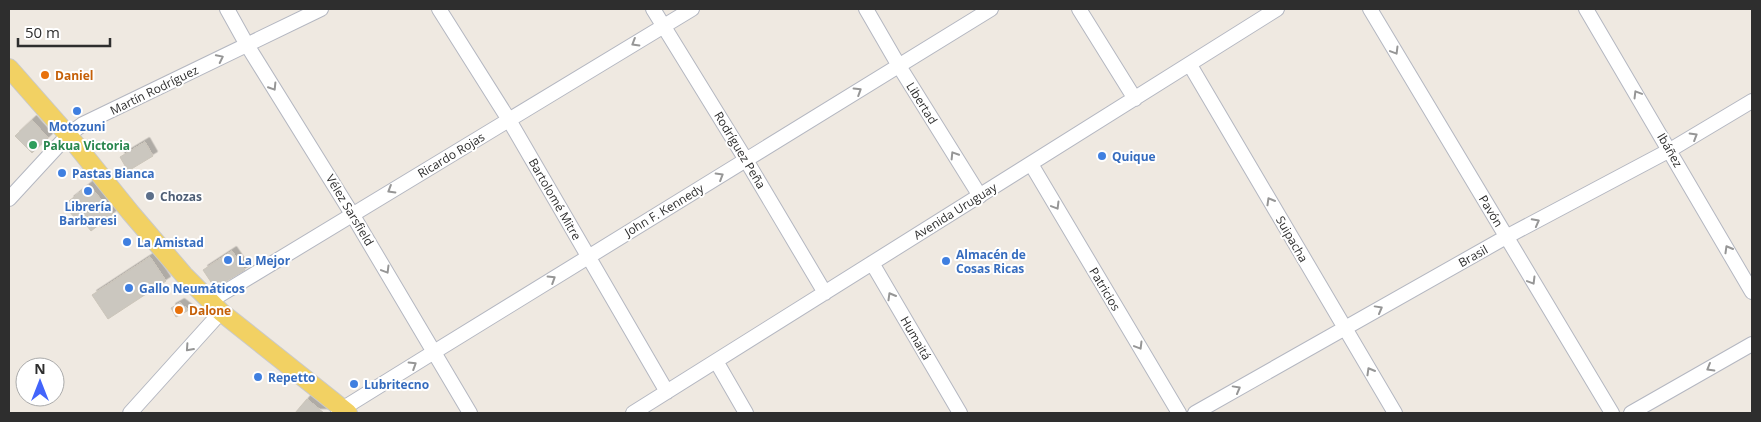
<svg xmlns="http://www.w3.org/2000/svg" width="1761" height="422" font-family="'Open Sans',sans-serif">
<defs>
<filter id="shadow"><feDropShadow dx="4.5" dy="-4.5" stdDeviation="0" flood-color="#0004"/></filter>
</defs>
<rect width="100%" height="100%" fill="#efe9e1"/>
<!-- building -->
<path fill="#cbc7bf" stroke="#cbc5ba" filter="url(#shadow)" d="M32,120L48,138L32,153L15,136Z
M145,142L153,156L128,171L120,157Z
M89,185L113,214L91,231L79,216L75,218L68,210L73,206L69,201Z
M232,251L245,270L223,283L211,282L203,270Z
M150,257L166,281L108,319L92,295Z
M180,303L189,310L176,317L171,308Z
M307,399L324,413H295Z"/>
<g fill="none" stroke-linecap="round" stroke-linejoin="round">
<defs>
<path id="minor" d="M227,9L247,45L352,214L470,413
M439,9L509,120L667,392
M653,9L746,160L825,293
M866,9L899,66L980,196
M1079,9L1135,99
M1370,9L1612,413
M1586,9L1752,292
M1190,65L1395,413
M1031,164L1179,413
M9,199L68,135L83,124L321,9
M872,263L960,413
M210,301L692,9
M716,361L746,413
M130,413L221,312
M338,413L342,409L434,352L991,9
M633,413L1277,9
M1195,413L1506,237L1670,150L1752,101
M1631,413L1752,344"/>
<path id="major" d="M9,68L68,135L130,212L184,275L221,312L348,413"/>
</defs>
<!-- minor casing -->
<use href="#minor" stroke="#b4b7c1" stroke-width="16"/>
<!-- major casing -->
<use href="#major" stroke="#c9c9c9" stroke-width="20"/>
<!-- minor -->
<use href="#minor" stroke="#fff" stroke-width="14"/>
<!-- major -->
<use href="#major" stroke="#f2d163" stroke-width="18"/>
</g>
<!-- one-way arrows -->
<defs><path id="oneway-chevron" d="M-2-3.5L2.5 0L-2 3.5" fill="none" stroke-width="1.6" stroke-linecap="round" stroke-linejoin="round" transform="scale(1.25)"/></defs>
<g stroke="#969696">
<use href="#oneway-chevron" transform="translate(635 43) rotate(149)"/>
<use href="#oneway-chevron" transform="translate(1395 51) rotate(59)"/>
<use href="#oneway-chevron" transform="translate(220 58) rotate(-26)"/>
<use href="#oneway-chevron" transform="translate(273 87) rotate(58)"/>
<use href="#oneway-chevron" transform="translate(858 91) rotate(-32)"/>
<use href="#oneway-chevron" transform="translate(1637 94) rotate(-121)"/>
<use href="#oneway-chevron" transform="translate(1694 136) rotate(-31)"/>
<use href="#oneway-chevron" transform="translate(954 155) rotate(-122)"/>
<use href="#oneway-chevron" transform="translate(720 176) rotate(-31)"/>
<use href="#oneway-chevron" transform="translate(391 190) rotate(149)"/>
<use href="#oneway-chevron" transform="translate(1270 201) rotate(-120)"/>
<use href="#oneway-chevron" transform="translate(1056 206) rotate(59)"/>
<use href="#oneway-chevron" transform="translate(1536 222) rotate(-28)"/>
<use href="#oneway-chevron" transform="translate(1728 249) rotate(-120)"/>
<use href="#oneway-chevron" transform="translate(386 270) rotate(59)"/>
<use href="#oneway-chevron" transform="translate(552 279) rotate(-32)"/>
<use href="#oneway-chevron" transform="translate(1532 281) rotate(59)"/>
<use href="#oneway-chevron" transform="translate(891 296) rotate(-120)"/>
<use href="#oneway-chevron" transform="translate(1379 309) rotate(-29)"/>
<use href="#oneway-chevron" transform="translate(1139 346) rotate(59)"/>
<use href="#oneway-chevron" transform="translate(189 348) rotate(132)"/>
<use href="#oneway-chevron" transform="translate(413 365) rotate(-32)"/>
<use href="#oneway-chevron" transform="translate(1710 368) rotate(150)"/>
<use href="#oneway-chevron" transform="translate(1370 371) rotate(-120)"/>
<use href="#oneway-chevron" transform="translate(1237 389) rotate(-29)"/>
</g>
<!-- markers -->
<g fill="#e8710a" stroke="#fff" stroke-width="2">
<circle cx="45" cy="75" r="5"/>
<circle cx="179" cy="310" r="5"/>
</g>
<g fill="#3f7fe0" stroke="#fff" stroke-width="2">
<circle cx="77" cy="111" r="5"/>
<circle cx="1102" cy="156" r="5"/>
<circle cx="62" cy="173" r="5"/>
<circle cx="88" cy="191" r="5"/>
<circle cx="127" cy="242" r="5"/>
<circle cx="228" cy="260" r="5"/>
<circle cx="946" cy="261" r="5"/>
<circle cx="129" cy="288" r="5"/>
<circle cx="258" cy="377" r="5"/>
<circle cx="354" cy="384" r="5"/>
</g>
<circle fill="#2e9e5b" stroke="#fff" stroke-width="2" cx="33" cy="145" r="5"/>
<circle fill="#5c6f8a" stroke="#fff" stroke-width="2" cx="150" cy="196" r="5"/>
<g text-anchor="middle" dominant-baseline="central" stroke-width="4" stroke-linejoin="round" paint-order="stroke">
<!-- food labels -->
<g font-size="12" font-weight="bold" fill="#c56008" stroke="#fff" text-anchor="start">
<text x="55" y="75">Daniel</text>
<text x="189" y="310">Dalone</text>
</g>
<!-- street labels -->
<g font-size="12" fill="#2e2e2e" stroke="#fff">
<text transform="translate(154 90) rotate(-26)">Martín Rodríguez</text>
<text transform="translate(922 103) rotate(58)">Libertad</text>
<text transform="translate(740 150) rotate(59)">Rodríguez Peña</text>
<text transform="translate(1670 150) rotate(60)">Ibáñez</text>
<text transform="translate(451 155) rotate(-31)">Ricardo Rojas</text>
<text transform="translate(555 199) rotate(60)">Bartolomé Mitre</text>
<text transform="translate(350 210) rotate(59)">Vélez Sarsfield</text>
<text transform="translate(664 210) rotate(-31)">John F. Kennedy</text>
<text transform="translate(955 211) rotate(-32)">Avenida Uruguay</text>
<text transform="translate(1491 211) rotate(59)">Pavón</text>
<text transform="translate(1292 239) rotate(60)">Suipacha</text>
<text transform="translate(1473 256) rotate(-29)">Brasil</text>
<text transform="translate(1105 289) rotate(59)">Patricios</text>
<text transform="translate(916 338) rotate(60)">Humaitá</text>
</g>
<!-- shop labels -->
<g font-size="12" font-weight="bold" fill="#366cbe" stroke="#fff" text-anchor="start">
<text x="77" y="126" text-anchor="middle">Motozuni</text>
<text x="1112" y="156">Quique</text>
<text x="72" y="173">Pastas Bianca</text>
<text x="88" y="206" text-anchor="middle">Librería<tspan x="88" dy="14">Barbaresi</tspan></text>
<text x="137" y="242">La Amistad</text>
<text x="956" y="254">Almacén de<tspan x="956" dy="14">Cosas Ricas</tspan></text>
<text x="238" y="260">La Mejor</text>
<text x="139" y="288">Gallo Neumáticos</text>
<text x="268" y="377">Repetto</text>
<text x="364" y="384">Lubritecno</text>
</g>
<!-- leisure labels -->
<g font-size="12" font-weight="bold" fill="#27864d" stroke="#fff" text-anchor="start">
<text x="43" y="145">Pakua Victoria</text>
</g>
<!-- service labels -->
<g font-size="12" font-weight="bold" fill="#4e5e75" stroke="#fff" text-anchor="start">
<text x="160" y="196">Chozas</text>
</g>
</g>
<!-- border -->
<rect width="1761" height="422" fill="none" stroke="#2e2e2e" stroke-width="20"/>
<!-- north arrow -->
<g transform="translate(40 382)"><circle r="24" fill="#ffffff" stroke="#ababab"/>
<path d="M0-4L9 19L0 12L-9 19Z" fill="#4264fb"/>
<text y="-8" font-size="14" font-weight="bold" text-anchor="middle" fill="#2e2e2e">N</text>
</g>
<!-- scale -->
<path d="M18 38v8h92v-8" fill="none" stroke="#2e2e2e" stroke-width="2.5"/>
<text x="25" y="38" font-size="15" fill="#2e2e2e" stroke="#ffffff" stroke-width="4" paint-order="stroke">50 m</text>
</svg>
